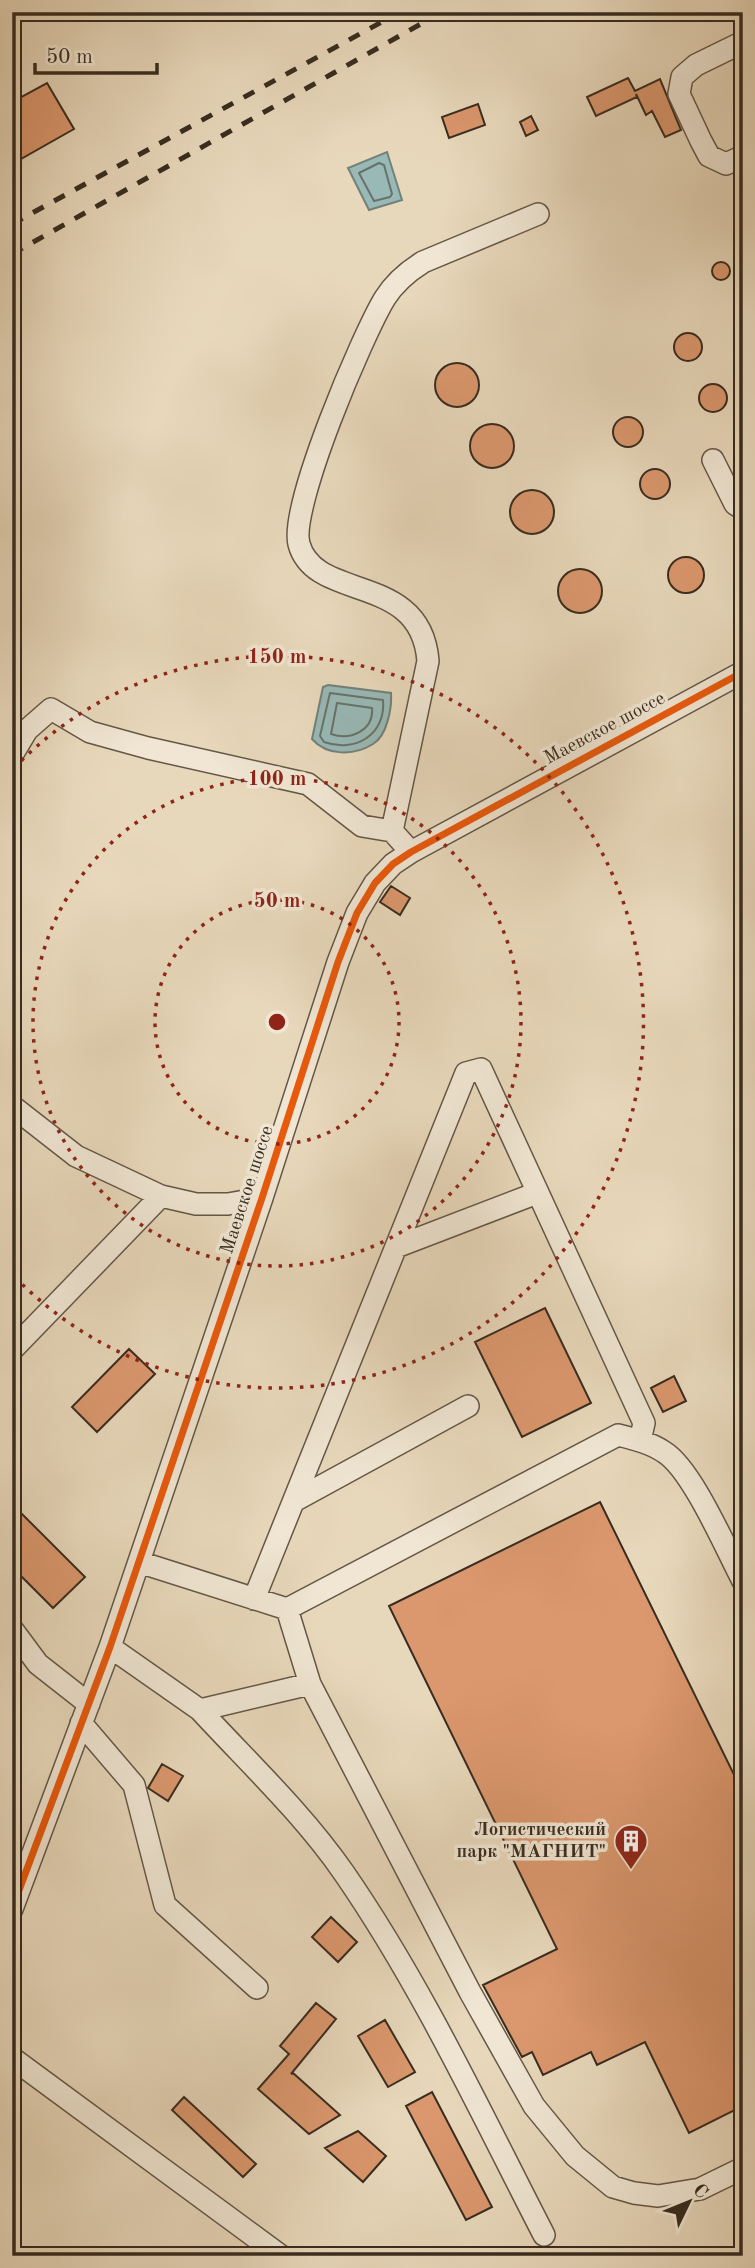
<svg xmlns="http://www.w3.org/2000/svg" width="755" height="2268" font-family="'Old Standard TT',serif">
<rect width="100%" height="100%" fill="#e8d8bb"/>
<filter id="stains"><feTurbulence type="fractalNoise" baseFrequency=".00286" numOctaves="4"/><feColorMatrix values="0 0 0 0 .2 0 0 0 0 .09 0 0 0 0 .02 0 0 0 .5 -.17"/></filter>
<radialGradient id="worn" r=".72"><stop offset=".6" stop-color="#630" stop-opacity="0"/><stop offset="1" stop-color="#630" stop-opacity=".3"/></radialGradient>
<!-- water -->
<path fill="#98b9b6" stroke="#72817a" stroke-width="2" d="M387,152L402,200L369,210L348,168Z
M328,685L391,693C392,708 387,736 373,744C354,756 327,756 312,739L323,687Z"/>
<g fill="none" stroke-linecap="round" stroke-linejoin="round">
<!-- shore -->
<path stroke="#68726b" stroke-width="2" d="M379,163L384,165L392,194L390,197L374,201L359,173Z
M330,693L383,700C386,735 355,753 324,742L320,736Z
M337,703L372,708C374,730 351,741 331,734Z"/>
</g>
<!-- building -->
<path fill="#db976d" stroke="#382c20" stroke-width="2" d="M628,78L635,91L660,79L681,130L665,137L652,111L646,115L636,94L637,97L596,116L587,97Z
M47,83L74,129L12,164V102Z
M478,104L485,125L449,138L442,117Z
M531,116L538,130L526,136L520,122Z
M712 271a9 9 0 1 1 18 0a9 9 0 1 1-18 0Z
M674 347a14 14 0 1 1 28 0a14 14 0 1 1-28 0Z
M435 385a22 22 0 1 1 44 0a22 22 0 1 1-44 0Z
M699 398a14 14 0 1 1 28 0a14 14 0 1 1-28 0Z
M613 432a15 15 0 1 1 30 0a15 15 0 1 1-30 0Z
M470 446a22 22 0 1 1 44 0a22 22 0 1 1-44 0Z
M640 484a15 15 0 1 1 30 0a15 15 0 1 1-30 0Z
M510 512a22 22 0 1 1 44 0a22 22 0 1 1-44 0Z
M668 575a18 18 0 1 1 36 0a18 18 0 1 1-36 0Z
M558 591a22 22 0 1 1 44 0a22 22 0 1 1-44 0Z
M391,886L410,898L400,915L380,902Z
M545,1308L591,1403L522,1437L475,1342Z
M129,1349L155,1374L97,1432L72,1407Z
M674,1376L686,1401L663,1412L651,1388Z
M600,1502L743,1793V2106L689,2133L645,2042L597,2065L591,2052L543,2075L532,2052L522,2057L483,1985L557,1949L389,1606Z
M12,1504L85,1577L53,1608L12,1567Z
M162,1764L183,1776L168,1801L148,1788Z
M331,1917L357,1942L338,1962L312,1937Z
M316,2003L336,2019L291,2074L293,2073L340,2115L309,2134L258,2089L289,2054L280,2046Z
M385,2020L415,2072L388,2087L358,2036Z
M432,2092L492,2207L466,2220L406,2106Z
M184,2097L256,2164L243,2177L172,2110Z
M358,2131L386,2156L363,2182L325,2148Z"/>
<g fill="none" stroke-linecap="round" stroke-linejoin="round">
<defs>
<path id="minor" d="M743,42L696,65L682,77L679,94L701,141L709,156L726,164L743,156
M713,460L735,504L743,509
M12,755L27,730L51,709L90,732L148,748L308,784L362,826L392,831
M411,852L392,831L428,661C421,571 315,603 299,544C289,507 363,334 385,298C395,282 407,272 423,262L538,214
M12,1106L76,1156L161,1196L196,1204H228L262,1198
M396,1247L537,1193
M12,1350L161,1196
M294,1501L468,1406
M139,1562L287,1609
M254,1599L466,1073L481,1069L644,1423L640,1441
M12,1629L38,1664L89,1704
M110,1647L200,1710L310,1684L287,1609L618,1435C634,1439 651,1443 664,1452C692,1469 726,1549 743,1581
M310,1684L470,1992L534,2106L575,2156L613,2187L634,2193L658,2196L700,2189L743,2168
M200,1710C248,1762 304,1815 344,1873C422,1986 481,2113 544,2235
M81,1723L134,1785L165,1905L257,1988
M12,1909L110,1647L262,1198L338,962L357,913L375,883L393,864L411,852L743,672
M12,2058L281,2256"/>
</defs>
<!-- minor casing -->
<use href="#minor" stroke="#645747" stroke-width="24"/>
<!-- minor -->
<use href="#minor" stroke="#f0e6d3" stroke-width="21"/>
<!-- rail -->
<path stroke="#382c20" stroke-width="5" stroke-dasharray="12 12" stroke-linecap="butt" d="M12,224L400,12
M12,254L442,12"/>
<defs>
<path id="cycleway" d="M12,1909L110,1647L262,1198L338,962L357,913L375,883L393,864L411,852L743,672"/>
</defs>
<!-- cycleway casing -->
<use href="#cycleway" stroke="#f0e6d3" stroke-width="11"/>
<!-- cycleway -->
<use href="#cycleway" stroke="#e8590c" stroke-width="7"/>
</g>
<!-- distance rings -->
<g fill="none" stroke="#8f2418" stroke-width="3.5" stroke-dasharray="3.5 7">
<circle cx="277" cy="1022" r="122"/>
<circle cx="277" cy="1022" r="244"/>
<path d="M14 768A366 366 0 1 1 14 1276"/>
</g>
<!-- icons -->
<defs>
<symbol id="building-pin" viewBox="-11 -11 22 30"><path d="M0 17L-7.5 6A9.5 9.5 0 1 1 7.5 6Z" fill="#8f2418" stroke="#f0e6d3"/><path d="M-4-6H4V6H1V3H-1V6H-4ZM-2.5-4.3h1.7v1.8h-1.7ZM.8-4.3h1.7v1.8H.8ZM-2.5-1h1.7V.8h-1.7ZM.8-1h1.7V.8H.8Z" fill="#fff"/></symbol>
</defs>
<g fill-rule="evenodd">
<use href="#building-pin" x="612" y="1822" width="38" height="52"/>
</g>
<g text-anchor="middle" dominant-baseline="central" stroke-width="7" stroke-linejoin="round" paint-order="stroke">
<!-- street labels -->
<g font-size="19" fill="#382c20" stroke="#f0e6d3">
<text transform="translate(605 729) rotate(-28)">Маевское шоссе</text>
<text transform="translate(248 1190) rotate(-72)">Маевское шоссе</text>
</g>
<!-- poi labels -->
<g font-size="19" font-weight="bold" fill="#382c20" stroke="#f0e6d3" text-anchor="end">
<text x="606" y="1830">Логистический<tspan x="606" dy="22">парк "МАГНИТ"</tspan></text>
</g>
</g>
<circle cx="277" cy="1022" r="10" fill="#8f2418" stroke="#f0e6d3" stroke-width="3.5"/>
<g font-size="21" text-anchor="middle" font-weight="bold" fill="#8f2418" stroke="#f0e6d3" stroke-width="7" stroke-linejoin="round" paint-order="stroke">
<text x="277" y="663">150 m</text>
<text x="277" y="785">100 m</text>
<text x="277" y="907">50 m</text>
</g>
<!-- margin -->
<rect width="755" height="2268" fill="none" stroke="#e8d8bb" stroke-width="42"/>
<rect x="14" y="14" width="727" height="2240" fill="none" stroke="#382c20" stroke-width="3.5"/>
<rect x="21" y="21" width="713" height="2226" fill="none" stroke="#382c20" stroke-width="2"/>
<!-- north arrow -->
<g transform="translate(689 2202) rotate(47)" stroke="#f0e6d3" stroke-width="5" paint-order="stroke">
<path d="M0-5L12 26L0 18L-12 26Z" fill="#382c20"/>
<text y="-10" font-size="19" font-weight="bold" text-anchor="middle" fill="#382c20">С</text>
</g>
<!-- scale -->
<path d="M35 63v10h122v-10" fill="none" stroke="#382c20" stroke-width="3.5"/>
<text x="46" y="63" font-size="21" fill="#382c20" stroke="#f0e6d3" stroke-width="5" paint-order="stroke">50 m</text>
<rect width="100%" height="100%" filter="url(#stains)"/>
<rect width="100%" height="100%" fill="url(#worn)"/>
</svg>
